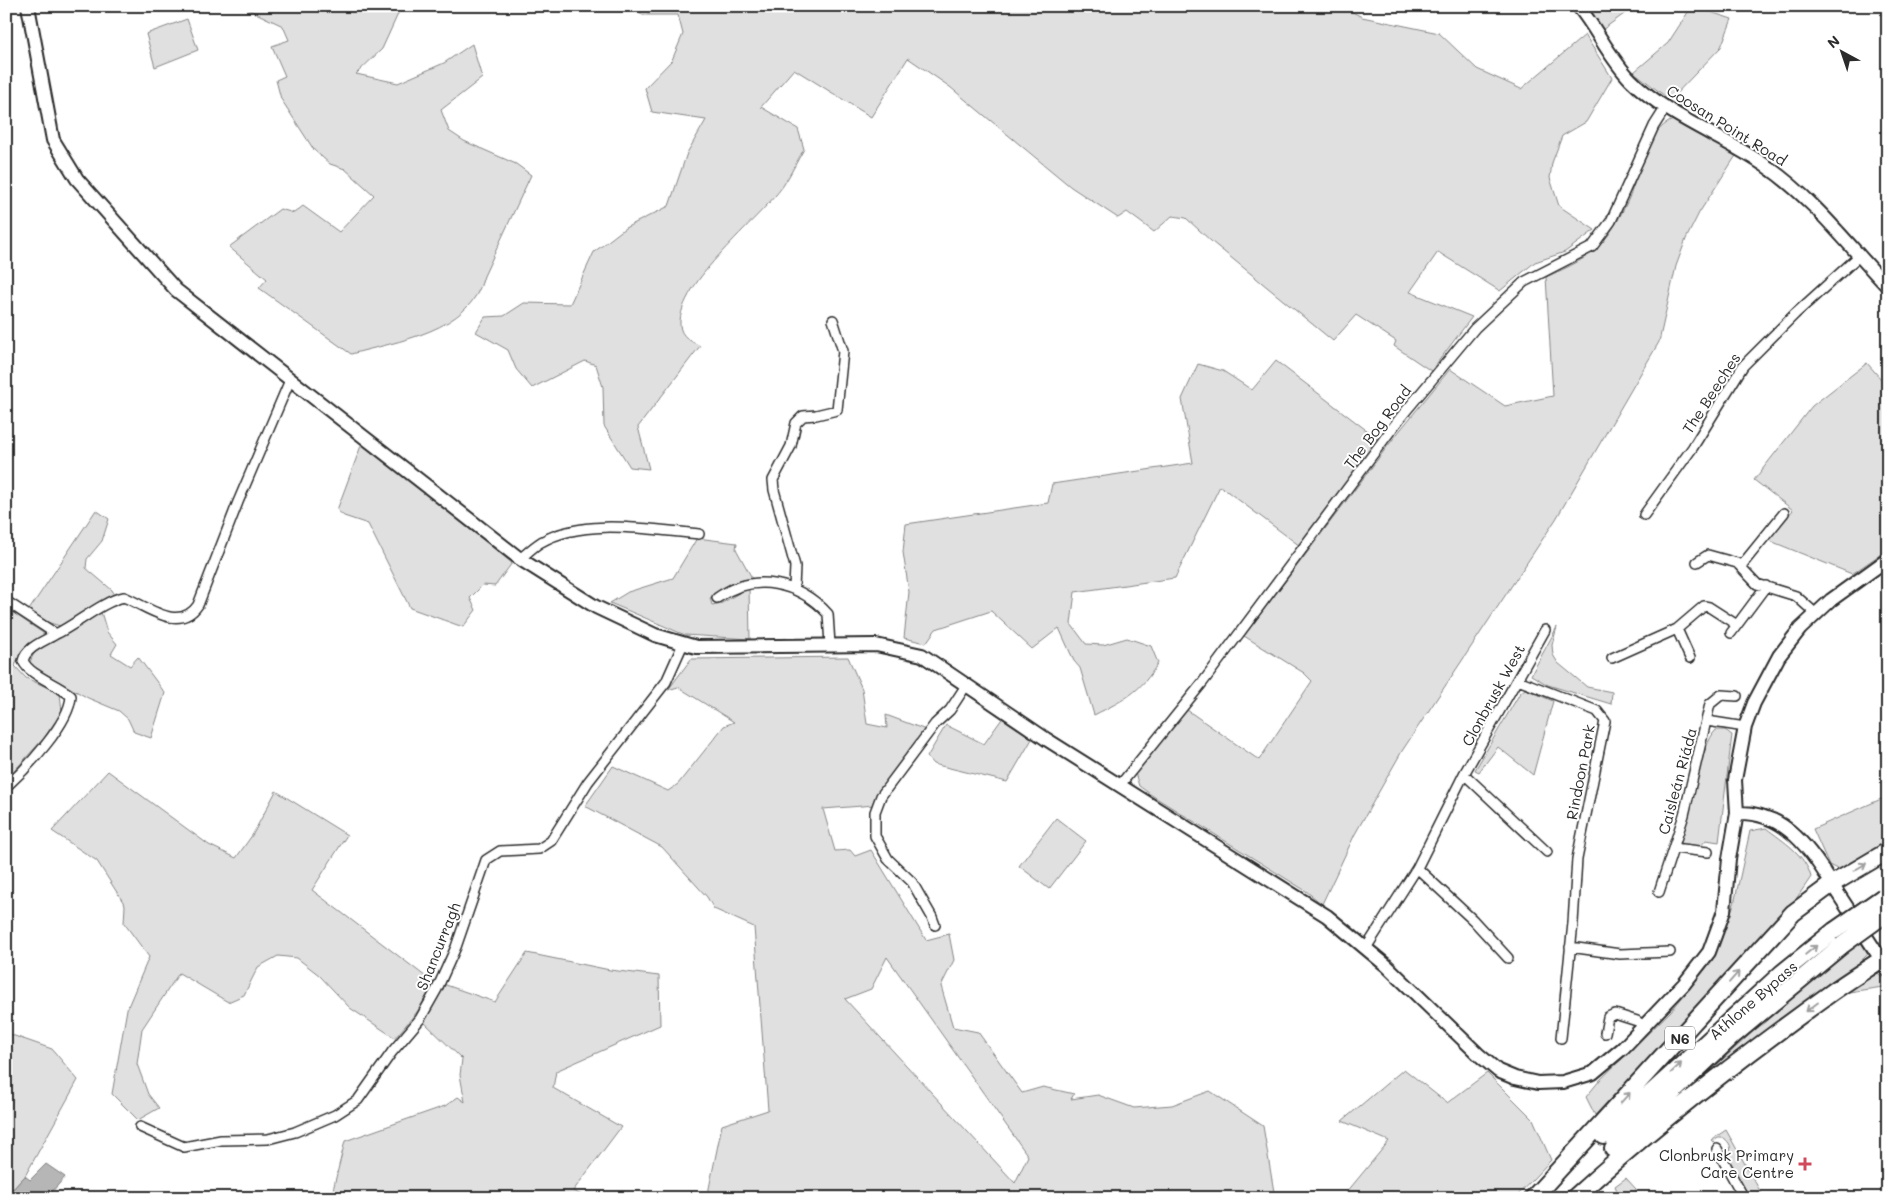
<svg xmlns="http://www.w3.org/2000/svg" width="1894" height="1204" font-family="Mali,sans-serif">
<rect width="100%" height="100%" fill="#fff"/>
<filter id="ink" filterUnits="userSpaceOnUse"><feTurbulence type="fractalNoise" baseFrequency=".02" numOctaves="2"/><feDisplacementMap in="SourceGraphic" scale="10" xChannelSelector="R" yChannelSelector="G"/><feConvolveMatrix kernelMatrix="1 2 1 2 8 2 1 2 1" color-interpolation-filters="sRGB"/></filter>
<g filter="url(#ink)">
<!-- green -->
<path fill="#e0e0e0" stroke="#868686" fill-rule="evenodd" d="M241,6H395L398,14L382,49L356,74L398,83L444,63L472,44L482,78L441,110L449,131L464,141L516,164L531,175L484,276C471,332 397,341 351,354L259,288L267,279L229,247L280,209L294,213L303,206L339,232L374,195L345,169L330,164L314,150L281,99L276,80L285,76L272,46L289,40L283,26Z
M636,6H1341L1362,17L1439,33L1477,69L1521,89L1585,35L1612,78L1586,122L1562,136L1552,163L1550,178L1559,206L1595,230L1565,252L1535,262L1500,291L1438,252L1410,292L1472,317L1431,371L1394,346L1396,341L1356,315L1333,341L1212,242L1186,218L1172,216L1154,232L1127,212L1118,218L1071,187L950,87L908,58L871,117L794,69L761,107L798,129L804,149C797,161 791,174 783,186C759,220 678,282 680,325C681,337 691,341 700,346L638,427L649,469L630,467L604,426L603,387L596,365L585,361L532,388L516,369L508,350L476,332L485,317L504,316L524,303L570,304L594,252L625,228L669,206L687,153L706,120L652,112L645,88L672,60L683,34L678,15H642Z
M1585,6H1635L1602,30Z
M1692,6L1732,19L1721,47L1670,100L1634,72L1668,43Z
M187,19L198,50L155,67L146,34Z
M1673,120L1737,154L1699,213L1686,239L1676,266L1659,342L1556,519L1402,751L1355,834L1322,904L1306,891L1153,796L1139,786L1135,773L1187,710L1259,760L1312,681L1304,673L1244,636L1393,439L1450,369L1505,406L1553,396L1546,277C1568,267 1591,258 1606,238C1615,227 1623,211 1629,198C1639,174 1646,130 1673,120Z
M1276,361L1378,439L1300,546L1220,486L1175,578L1075,592L1071,624L1086,644L1103,645L1127,638L1151,646L1158,663C1141,692 1124,700 1094,715L1080,668L1074,661L1059,628L1032,649L991,611L936,629L926,643L904,638L909,592L903,552L906,524L1048,503L1052,484L1193,463L1182,399L1198,364L1223,371L1252,390Z
M1867,363L1888,387V549L1852,574L1768,540L1793,510L1754,480L1812,406Z
M362,443L512,563L495,586L483,585L470,598L476,610L463,627L410,608L368,524L344,516L337,510Z
M96,510L109,519L102,541L87,559L86,568L112,590L115,595L63,627L47,622L29,610Z
M697,538L737,543L736,549L752,578L729,584L710,598L712,605L722,603L749,587L750,639L685,635L610,603L628,592L673,578Z
M6,608L46,635C32,643 20,650 15,666L26,678L60,693L62,712L44,738L6,780Z
M101,612L107,632L117,644L111,654L130,666L138,657L165,693L151,738L134,732L128,719L119,711L88,698L35,668L30,662L34,653Z
M1557,627L1552,645L1553,655L1558,663L1587,687L1612,692L1611,704L1548,685L1531,675Z
M848,657L862,689L867,724L887,728L886,715L926,730L875,805L823,809L835,851L850,850L855,856L871,850L926,940L949,934L954,960L941,986L953,1027L978,1032L1022,1093L1043,1087L1074,1094L1071,1099L1098,1095L1134,1108L1172,1105L1210,1091L1263,1126L1275,1198H707L722,1125L768,1110L754,927L714,909L707,897L662,847L585,806L613,766L668,791L678,784L724,726L734,722L678,687L668,690L691,659ZM887,957L1028,1156L1015,1183L845,999L871,989Z
M1525,689L1553,701L1533,775L1498,747L1479,772L1475,770L1520,693Z
M1004,716L1032,739L1007,782L933,764L927,757L946,725L984,744Z
M1716,730H1725L1732,735L1719,842L1706,840L1700,847L1682,846L1681,836C1688,813 1702,743 1716,730Z
M108,771L209,845L236,858L253,834L276,791L347,835L312,890L434,983L417,1012L395,1038L350,1008L319,975L297,958L278,956L258,967L244,995L228,1002L179,973L142,1029L137,1064L148,1094L159,1108L138,1120L112,1094L127,1009L149,957L124,923L125,905L97,861L52,831Z
M1888,796V844L1839,870L1829,865L1813,829Z
M1056,818L1086,841L1049,889L1019,866Z
M1766,828C1784,842 1805,854 1811,877L1788,911L1595,1115L1586,1097L1600,1080L1671,1011L1712,961L1734,904L1750,831Z
M1860,941L1868,954L1857,965L1710,1075V1071L1793,995Z
M527,953L610,970L659,976L660,1025L556,1071L553,1088L621,1127L573,1191L588,1198H331L345,1141L445,1106L458,1097L465,1102L460,1075L462,1059L422,1020L443,984L495,1002Z
M1871,973H1878L1888,982V995L1883,987L1842,993Z
M6,1033L52,1049L78,1080L25,1176L14,1188L6,1192Z
M1404,1069L1447,1103L1487,1073L1533,1119L1551,1160L1515,1198H1342L1389,1141L1342,1121Z
M1726,1130L1764,1198H1748L1728,1159C1731,1150 1733,1145 1724,1138H1718L1713,1142L1711,1140Z
M1626,1178L1636,1189V1198H1620L1615,1186Z"/>
<!-- water -->
<path fill="#b6b6b6" stroke="#7e7e7e" d="M46,1164L65,1177L51,1193L31,1195L30,1198H6V1192L14,1188L25,1176L30,1180Z"/>
<g fill="none" stroke-linecap="round" stroke-linejoin="round">
<defs>
<path id="street" d="M1644,515L1693,447L1743,366L1795,314L1859,256
M520,559C527,553 533,547 541,542C584,517 652,530 699,534
M1697,562L1708,555L1737,563L1757,584L1796,596L1815,613
M1741,566L1784,513
M794,588L795,566L774,490L773,480L791,446L796,423L803,416L816,415L837,410L843,351L833,320
M717,598C754,572 799,582 828,614L830,645
M6,601L56,634C77,624 103,601 124,597C148,607 179,633 198,605L238,502L290,380
M1677,629L1690,658
M1731,633L1766,586
M1612,658L1677,629L1704,606L1709,607L1737,625
M1518,680L1597,711L1605,721L1577,859L1573,923L1561,1038
M1707,721L1745,727
M1464,774L1547,852
M1120,785L1203,682L1400,418L1475,328L1524,282L1592,247L1611,221L1654,126L1666,107
M6,787C26,769 70,723 71,696C58,684 30,676 23,661C26,647 45,641 56,634
M1674,848L1708,852
M1417,868L1473,920L1508,958
M1659,892L1684,815L1710,704L1721,695L1737,696
M935,925L932,917L912,882L888,859L875,836V812L881,796L935,724L950,710L967,684
M1570,947L1620,954L1670,952
M1366,948L1417,868L1464,774L1545,630
M1605,1033L1608,1017L1615,1014L1637,1021L1645,1027
M140,1127L184,1147L221,1140L268,1139L295,1132L335,1115L358,1100L392,1052L420,1019L437,989L456,947L486,860L500,851L539,849L551,841L588,782L666,682L683,644
M1717,1149L1744,1198"/>
<path id="secondary" d="M28,6L53,140L77,179L176,290L520,559L596,607L634,625L655,635L696,647L876,645L922,655L1046,739L1327,916L1387,966L1478,1054L1498,1071L1515,1078L1538,1083L1563,1082L1593,1073L1623,1048L1684,984L1709,952L1724,911L1729,859L1737,813L1735,780L1745,727L1754,703L1779,656L1800,629L1831,600L1888,559
M1578,6C1597,29 1610,59 1631,80C1669,118 1723,136 1766,166C1813,198 1849,246 1888,287
M1737,813C1788,811 1813,854 1837,892C1854,918 1871,944 1888,970"/>
<path id="highway" d="M1604,1136L1782,973L1834,931
M1613,1149L1735,1034L1841,946
M1533,1198L1793,913L1832,884L1888,851
M1574,1198C1655,1124 1742,1057 1831,993C1849,980 1869,968 1888,955"/>
</defs>
<!-- street casing -->
<use href="#street" stroke="#2b2b2b" stroke-width="12"/>
<!-- secondary casing -->
<use href="#secondary" stroke="#2b2b2b" stroke-width="16"/>
<!-- highway casing -->
<use href="#highway" stroke="#2b2b2b" stroke-width="20"/>
<!-- street -->
<use href="#street" stroke="#fff" stroke-width="9"/>
<!-- secondary -->
<use href="#secondary" stroke="#fff" stroke-width="12"/>
<!-- highway -->
<use href="#highway" stroke="#fff" stroke-width="16"/>
<defs>
<path id="highway-bridge" d="M1834,931L1883,897
M1841,946L1888,912"/>
</defs>
<!-- highway-bridge casing -->
<use href="#highway-bridge" stroke="#2b2b2b" stroke-width="20" stroke-linecap="butt"/>
<!-- highway-bridge -->
<use href="#highway-bridge" stroke="#fff" stroke-width="16"/>
</g>
<!-- one-way arrows -->
<defs><path id="oneway-shaft" d="M-6 0H5M1.5-3L5.5 0L1.5 3" fill="none" stroke-width="1.6" stroke-linecap="round" stroke-linejoin="round" transform="scale(1.25)"/></defs>
<g stroke="#a0a0a0">
<use href="#oneway-shaft" transform="translate(1860 867) rotate(-30)"/>
<use href="#oneway-shaft" transform="translate(1811 950) rotate(-39)"/>
<use href="#oneway-shaft" transform="translate(1734 977) rotate(-49)"/>
<use href="#oneway-shaft" transform="translate(1812 1007) rotate(143)"/>
<use href="#oneway-shaft" transform="translate(1676 1068) rotate(-43)"/>
<use href="#oneway-shaft" transform="translate(1625 1098) rotate(-48)"/>
</g>
</g>
<!-- markers -->
<path fill="#d1495b" stroke="#fff" stroke-width="2" d="M1802.5 1156.5h5v5h5v5h-5v5h-5v-5h-5v-5h5z"/>
<g text-anchor="middle" dominant-baseline="central" stroke-width="4" stroke-linejoin="round" paint-order="stroke">
<!-- shield labels -->
<rect fill="#fff" stroke="#6b6b6b" stroke-width="1" x="1665" y="1026.5" width="30" height="23" rx="4"/>
<g font-size="14" font-weight="bold" fill="#2b2b2b">
<text x="1680" y="1038">N6</text>
</g>
<!-- street labels -->
<g font-size="15" fill="#2b2b2b" stroke="#fff">
<text transform="translate(1727 125) rotate(32)">Coosan Point Road</text>
<text transform="translate(1711 393) rotate(-57)">The Beeches</text>
<text transform="translate(1377 427) rotate(-53)">The Bog Road</text>
<text transform="translate(1493 695) rotate(-61)">Clonbrusk West</text>
<text transform="translate(1580 772) rotate(-79)">Rindoon Park</text>
<text transform="translate(1677 781) rotate(-75)">Caisleán Riáda</text>
<text transform="translate(438 946) rotate(-68)">Shancurragh</text>
<text transform="translate(1753 1000) rotate(-41)">Athlone Bypass</text>
</g>
<!-- poi labels -->
<g font-size="15" fill="#2b2b2b" stroke="#fff" text-anchor="end">
<text x="1794" y="1155">Clonbrusk Primary<tspan x="1794" dy="17">Care Centre</tspan></text>
</g>
</g>
<!-- margin -->
<rect width="1894" height="1204" fill="none" stroke="#fff" stroke-width="25"/>
<rect x="12" y="12" width="1869" height="1179" fill="none" stroke="#2b2b2b" stroke-width="2" filter="url(#ink)"/>
<!-- north arrow -->
<g transform="translate(1842 52) rotate(320)" stroke="#ffffff" stroke-width="4" paint-order="stroke">
<path d="M0-4L9 19L0 12L-9 19Z" fill="#2b2b2b"/>
<text y="-8" font-size="14" font-weight="bold" text-anchor="middle" fill="#2b2b2b">N</text>
</g>
</svg>
